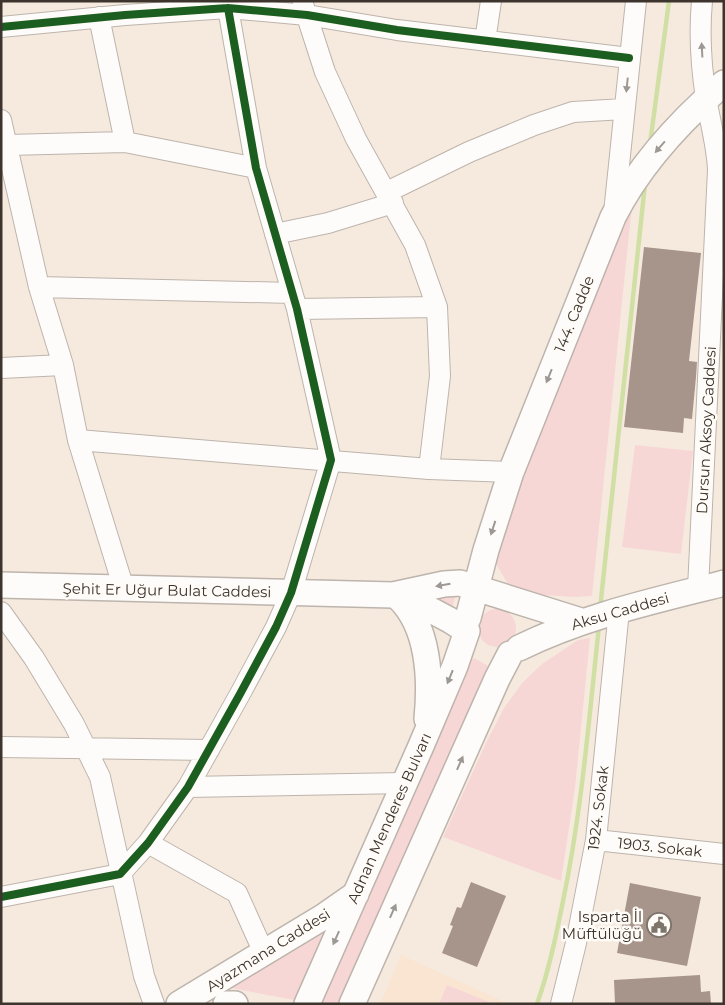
<svg xmlns="http://www.w3.org/2000/svg" width="725" height="1005" font-family="Montserrat,sans-serif">
<rect width="100%" height="100%" fill="#f6eadf"/>
<!-- built -->
<path fill="#f9e5d2" d="M401,955L509,1004H380Z"/>
<!-- green -->
<path fill="#f7d7d6" d="M632,205L592,596L574,597L543,595L508,584L496,564L523,477Z
M635,445L693,451L681,554L622,547Z
M416,595H456L451,612Z
M478 628a19 19 0 1 1 38 0a19 19 0 1 1-38 0Z
M590,638L575,788L561,881L443,837L487,741L504,708L523,682L542,664L578,640Z
M474,658L487,665L488,667L338,1004H320L452,708L472,659Z
M324,929L325,931L294,1000L231,988L232,981Z
M447,985L494,1004H439Z"/>
<g fill="none" stroke-linecap="round" stroke-linejoin="round">
<!-- stream -->
<path stroke="#d0e0a4" stroke-width="4.5" d="M650,144L669,1
M600,609L645,184
M537,1004C549,970 556,936 563,901C582,810 589,718 599,626"/>
</g>
<!-- building -->
<path fill="#a7948b" d="M644,247L701,253L689,361L697,362L696,377L692,419L684,418L683,433L624,427Z
M471,882L506,896L477,967L442,953L453,926L450,925L457,907L461,908Z
M630,883L701,897L687,966L617,953Z
M700,975L701,992L710,991L711,1004H615L614,980Z"/>
<g fill="none" stroke-linecap="round" stroke-linejoin="round">
<defs>
<path id="minor" d="M303,4L325,72L356,139L415,245L437,307L440,376L429,469
M99,17L125,142
M1,27L125,15L228,8L307,15L397,30L629,58
M485,41L491,1
M1,120L39,287L63,365L78,440L124,589
M8,145L125,142L256,168
M387,192L469,152L534,125L573,112L624,109
M614,213L636,1
M275,234L328,223L393,203
M39,287L292,293
M297,309L437,307
M1,368L63,365
M78,440L429,469L511,472
M698,589L718,170C717,145 710,122 706,98C701,66 699,33 702,1
M1,612L34,658L74,724L100,777L144,976L154,1004
M1,747L209,750
M188,787L405,783
M596,840L724,854
M148,843L237,893L264,953
M1,897L120,874L148,843L188,787L240,694L276,627L291,593L331,460L297,309L256,168L228,8
M561,1004L576,943L596,840L619,610"/>
<path id="major" d="M1,585L393,595
M398,597C429,626 431,679 427,719
M468,618L486,550L511,472L613,217C639,165 680,121 724,83
M467,631C444,615 420,604 393,595L444,584L460,583L581,621
M519,648C584,616 654,601 724,583
M179,1004L323,917L356,894
M226,1004H235
M307,1004L421,746L455,666L467,631
M352,1004L497,679L510,654"/>
</defs>
<!-- minor casing -->
<use href="#minor" stroke="#bdb4ac" stroke-width="22"/>
<!-- major casing -->
<use href="#major" stroke="#bdb4ac" stroke-width="28"/>
<!-- minor -->
<use href="#minor" stroke="#fefcfa" stroke-width="20"/>
<!-- major -->
<use href="#major" stroke="#fefcfa" stroke-width="25"/>
<defs>
<path id="cycleway" d="M1,27L125,15L228,8L307,15L397,30L629,58
M1,897L120,874L148,843L188,787L240,694L276,627L291,593L331,460L297,309L256,168L228,8"/>
</defs>
<!-- cycleway casing -->
<use href="#cycleway" stroke="#fffbf7" stroke-width="11"/>
<!-- cycleway -->
<use href="#cycleway" stroke="#1b5e20" stroke-width="8"/>
</g>
<!-- one-way arrows -->
<defs><path id="oneway-solid" d="M-6-.8H1V-3.2L6.5 0L1 3.2V.8H-6Z" transform="scale(1.25)"/></defs>
<g fill="#9d9894">
<use href="#oneway-solid" transform="translate(702 50) rotate(-93)"/>
<use href="#oneway-solid" transform="translate(627 85) rotate(96)"/>
<use href="#oneway-solid" transform="translate(660 147) rotate(131)"/>
<use href="#oneway-solid" transform="translate(549 376) rotate(112)"/>
<use href="#oneway-solid" transform="translate(493 528) rotate(108)"/>
<use href="#oneway-solid" transform="translate(443 585) rotate(170)"/>
<use href="#oneway-solid" transform="translate(450 677) rotate(112)"/>
<use href="#oneway-solid" transform="translate(460 763) rotate(-66)"/>
<use href="#oneway-solid" transform="translate(393 911) rotate(-66)"/>
<use href="#oneway-solid" transform="translate(336 938) rotate(114)"/>
</g>
<!-- icons -->
<defs>
<symbol id="civic-ring" viewBox="-11 -11 22 22"><circle r="9.5" fill="#fffbf7" stroke="#7d746b" stroke-width="1.5"/><path d="M-.6-6.5H3V-4.5H.6V-3L4-1V1h2V6H-6V1h2V-1L-.6-3ZM-1.2 2.5V6h2.4V2.5Z" fill="#7d746b"/></symbol>
</defs>
<g fill-rule="evenodd">
<use href="#civic-ring" x="645" y="911" width="28" height="28"/>
</g>
<g text-anchor="middle" dominant-baseline="central" stroke-width="5" stroke-linejoin="round" paint-order="stroke">
<!-- street labels -->
<g font-size="15" fill="#3c342d" stroke="#fffbf7">
<text transform="translate(574 314) rotate(-68)">144. Cadde</text>
<text transform="translate(706 430) rotate(-87)">Dursun Aksoy Caddesi</text>
<text transform="translate(167 590) rotate(1)">Şehit Er Uğur Bulat Caddesi</text>
<text transform="translate(620 611) rotate(-16)">Aksu Caddesi</text>
<text transform="translate(598 808) rotate(-83)">1924. Sokak</text>
<text transform="translate(389 818) rotate(-66)">Adnan Menderes Bulvarı</text>
<text transform="translate(660 847) rotate(6)">1903. Sokak</text>
<text transform="translate(268 950) rotate(-32)">Ayazmana Caddesi</text>
</g>
<!-- poi labels -->
<g font-size="15" fill="#3c342d" stroke="#fffbf7" text-anchor="end">
<text x="642" y="916">Isparta İl<tspan x="642" dy="17">Müftülüğü</tspan></text>
</g>
</g>
<!-- border -->
<rect width="725" height="1005" fill="none" stroke="#3c342d" stroke-width="5"/>
</svg>
